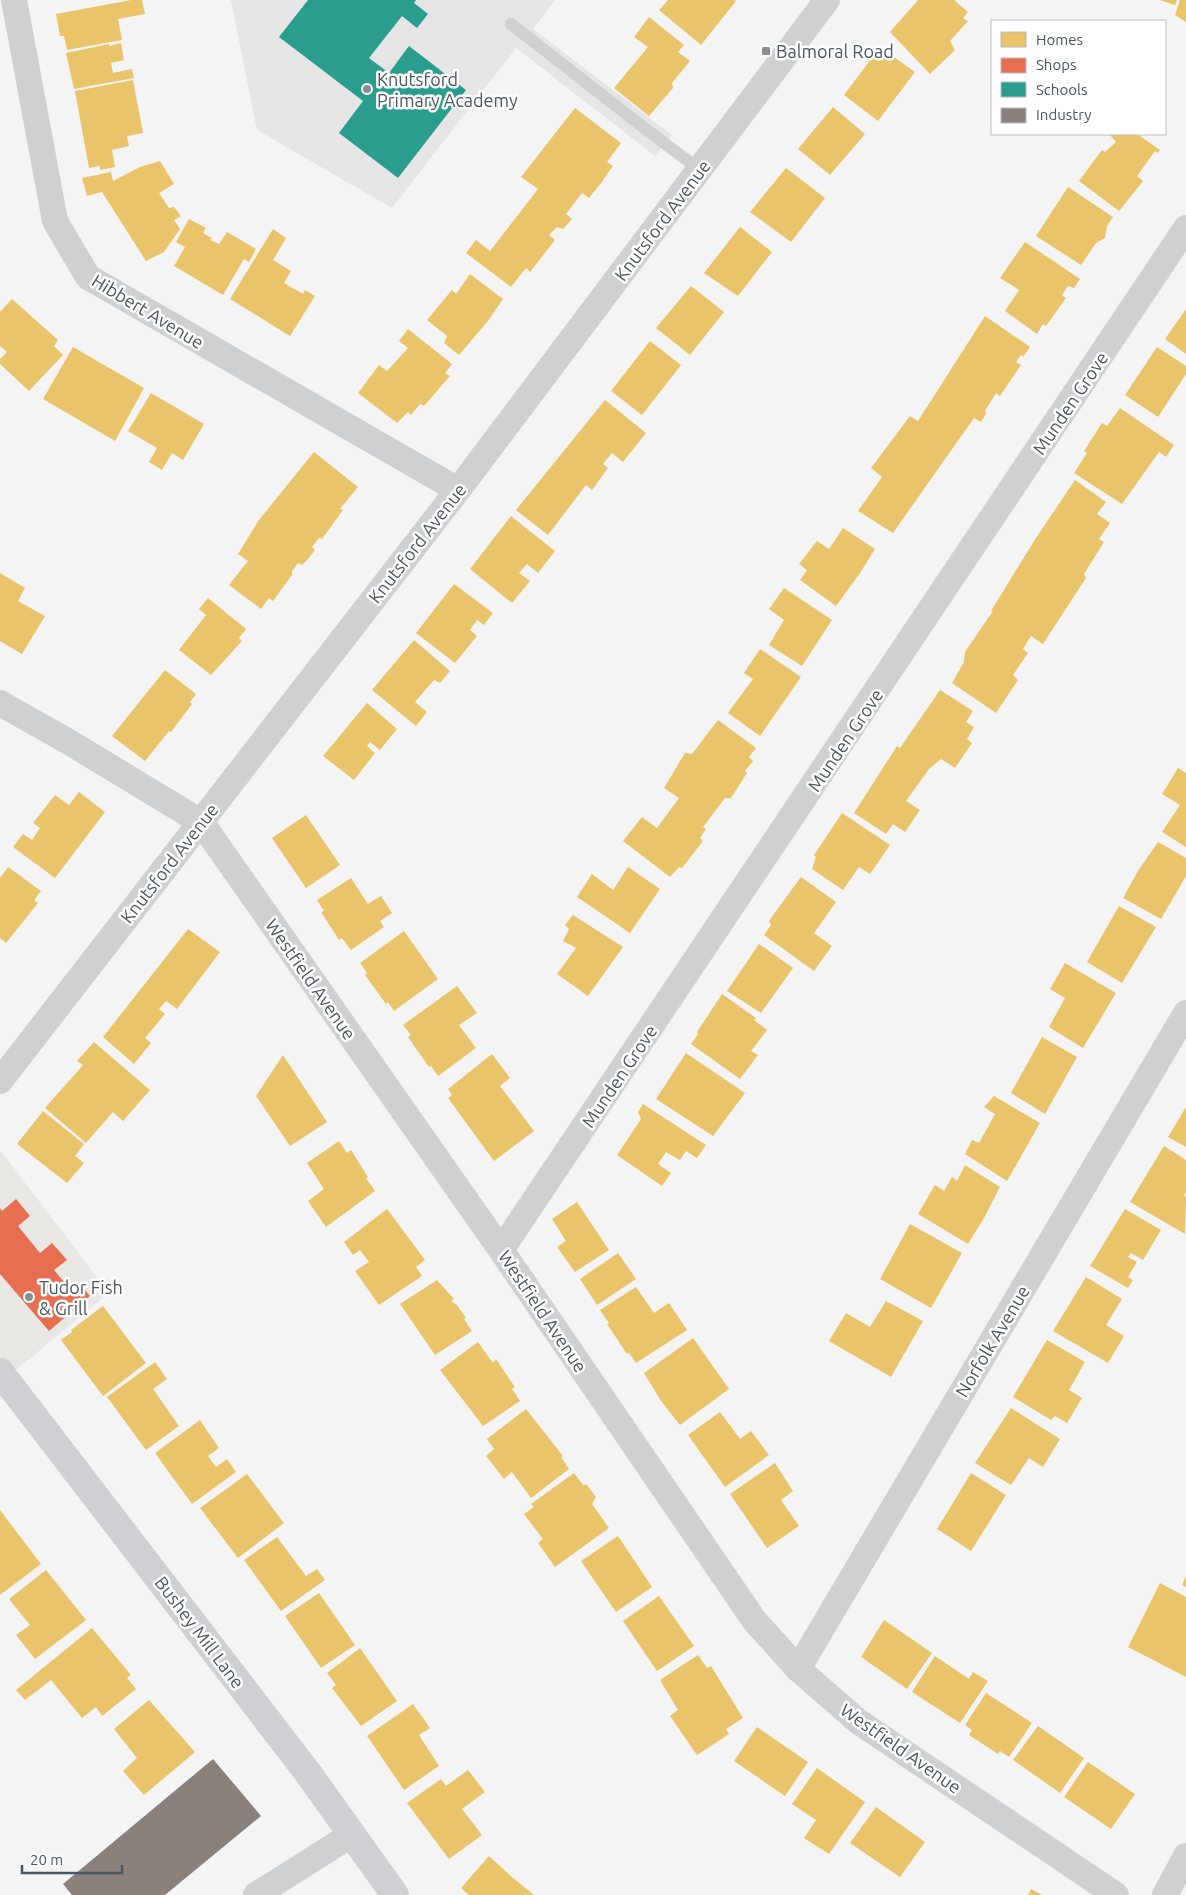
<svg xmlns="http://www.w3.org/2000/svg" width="1186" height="1895" font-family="Ubuntu,sans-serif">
<rect width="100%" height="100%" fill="#f4f4f4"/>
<!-- commercial -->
<path fill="#e8e7e3" d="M0,1150L109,1293L0,1383Z"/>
<!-- education -->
<path fill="#e6e5e6" d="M231,0H555L533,29L672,135L655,156L516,48L392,208L257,130Z"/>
<!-- homes -->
<path fill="#e9c46a" d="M131,0H142L145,14L118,19L122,40L67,50L64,36H60L56,14Z
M668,0H734L736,1L701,45L659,10Z
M918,0H954L968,12L963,18L968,21L950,41L955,50L930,74L890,32Z
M1160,0H1177L1175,5Z
M1180,0H1186V22L1175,15Z
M649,17L684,45L678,52L690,61L672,83L673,88L649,116L614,88L648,47L634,37Z
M121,43L124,60L111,63L113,73L132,69L134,78L74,89L66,53L109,44V46Z
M880,47L915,72L878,121L844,95Z
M133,80L143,133L127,136L129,146L112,150L115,167L100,170V166L89,168L75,91Z
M833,107L865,134L830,175L798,149Z
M575,108L621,143L607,162L613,166L601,183L589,198L582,193L566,214L572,219L563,229L557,227L549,235L555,240L530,272L526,268L511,287L466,253L476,240L490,251L538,189L521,177Z
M1109,134H1137L1160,150L1158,153L1155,151L1137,176L1143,181L1119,211L1079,181L1102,150L1105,152L1116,142Z
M160,161L174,184L159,193L169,208L174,207L181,216L174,220L180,229L164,252L146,261L102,192L87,196L82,178L111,172L113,181L140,167Z
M786,168L825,198L791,242L750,212Z
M1068,187L1113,217L1107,226L1105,238L1096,243L1081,265L1036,236Z
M189,219L206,228L203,233L212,238L210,240L219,244L227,232L256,249L249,262L244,259L223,295L174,266L185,247L176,242Z
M740,227L772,252L738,296L704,273Z
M273,229L286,238L273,260L291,271L284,283L303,294L305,290L315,296L290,336L230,299Z
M1025,242L1080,279L1074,288L1068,286L1062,295L1066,298L1046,326L1043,324L1037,334L1005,311L1019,290L1000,278Z
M470,274L503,299L488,321L459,355L444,343L447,336L427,320L452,290L456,294Z
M691,286L724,312L690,355L656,328Z
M12,299L58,340L54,346L63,355L29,391L0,364V359L7,352L0,346V312Z
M1186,309V354L1165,339Z
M985,316L1030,347L1023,357L1021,355L1016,362L1021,365L1000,396L996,393L985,411L986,414L981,422L974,418L893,533L858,511L882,477L871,468L910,416L918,421Z
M408,329L452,364L445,373L450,376L424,406L420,404L411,415L408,412L397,423L358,393L379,365L387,371L408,348L399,341Z
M650,341L681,365L642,415L611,391Z
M73,347L144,388L115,441L43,399Z
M1157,347L1186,366V374L1158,417L1125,395Z
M151,393L204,424L183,460L172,453L162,470L149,462L157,448L128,431Z
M605,400L646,433L623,462L612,453L603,464L608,468L592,490L586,485L548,535L516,510Z
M1120,408L1174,445L1166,457L1159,452L1122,504L1074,473L1087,453L1084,451L1102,423L1107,426Z
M314,452L358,487L340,509L343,510L322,539L319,538L312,547L315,550L308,559L302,565L298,563L292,571V575L273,601L269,598L261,609L229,585L248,561L238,554L259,520Z
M1075,480L1106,502L1097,514L1110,523L1099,539L1104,542L1084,574L1086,578L1043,644L1031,636L1023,649L1028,653L1013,675L1018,680L996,713L952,683L964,662L965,652L993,611H991L1034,541Z
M511,516L555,551L538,573L527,564L519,573L530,581L512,603L470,569Z
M843,528L875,549L860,573L836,606L800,580L807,570L799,564L817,541L829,549Z
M0,573L25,588L18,601L45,616L22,654L0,641Z
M454,584L493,613L484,625L477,620L470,630L477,636L455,663L416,633Z
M784,588L832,620L802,666L769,645L784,620L769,609Z
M208,598L246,629L239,638L242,641L211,675L179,650L206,615L199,609Z
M414,640L450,671L440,683L434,680L415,702L427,712L416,726L372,690Z
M760,649L801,677L760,736L728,713L753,679L744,673Z
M165,670L196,694L190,702L192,704L171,732L169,731L145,761L112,736Z
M940,690L973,711L966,722L974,727L967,739L972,743L955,768L941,759L929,769L906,801L920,810L905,832L893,824L886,834L854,813L897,746L900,748Z
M367,703L397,729L380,750L370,742L367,746L375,753L354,780L323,756Z
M718,720L756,748L749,757L753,761L745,771L747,773L731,798H725L703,827L706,829L700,838L703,841L682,868L679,867L670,877L623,841L642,817L657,828L679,798L664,788L685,753L692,754Z
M1178,768L1186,773V847L1162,832L1180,805L1162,794Z
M79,792L105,812L55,878L13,847L23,834L32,840L40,828L33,823L55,795L69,805Z
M842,813L890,845L870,874L859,867L843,890L812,869L816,857L814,855Z
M306,815L340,865L306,888L272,838Z
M1158,842L1186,858V876L1161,919L1123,898L1138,871Z
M8,867L41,891L34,900L38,903L6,943L0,938V878Z
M628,867L660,889L630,933L577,897L592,874L613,890Z
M801,877L836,902L814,933L832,946L814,971L764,935L771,925L769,921L776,911Z
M351,878L368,904L381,896L392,913L380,921L384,927L351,950L342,938L339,940L321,912L324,911L317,900Z
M1119,906L1156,927L1122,983L1087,962Z
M573,915L623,947L588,996L557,974L576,948L563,941L569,929L565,925Z
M188,929L220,952L177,1009L166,1001L159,1009L165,1014L145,1038L151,1043L134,1064L103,1037Z
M404,931L438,979L394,1011L388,1002L386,1004L365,975L367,973L360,963Z
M759,944L793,968L761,1013L727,991Z
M1065,963L1116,993L1083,1048L1049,1027L1065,998L1050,989Z
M457,986L477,1013L459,1025L476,1048L438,1076L431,1066L429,1067L408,1037L411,1035L403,1025Z
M722,994L756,1018L754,1020L767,1030L751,1051L758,1055L740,1079L691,1044L698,1034L697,1032Z
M1042,1037L1077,1057L1045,1114L1011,1093Z
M94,1042L150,1090L123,1121L113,1112L86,1143L45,1108L83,1065L77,1061Z
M686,1053L745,1093L713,1136L656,1099Z
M492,1054L510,1078L500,1086L534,1131L494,1161L448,1098L452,1095L448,1089Z
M283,1055L327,1122L290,1146L256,1096Z
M994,1096L1040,1123L1007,1181L965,1154L972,1140L979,1143L995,1114L984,1107Z
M643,1104L706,1145L697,1158L686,1151L680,1160L666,1152L658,1164L671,1173L662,1186L617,1155L641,1119L638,1112Z
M1186,1107V1147L1168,1137Z
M43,1111L84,1144L75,1156L84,1163L67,1183L17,1144Z
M339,1141L347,1153L351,1150L368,1177L366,1178L375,1191L326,1227L308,1201L324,1189L307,1163Z
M1164,1146L1186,1160V1192L1184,1195L1186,1197L1185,1234L1130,1202Z
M965,1165L1000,1187L984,1218L968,1244L918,1214L935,1185L944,1191L952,1177L957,1181Z
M577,1202L609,1250L575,1272L557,1247L566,1241L552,1219Z
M387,1209L425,1260L416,1267L422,1276L379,1305L355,1271L369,1262L360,1250L353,1255L344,1242Z
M1125,1209L1161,1230L1143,1260L1131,1253L1128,1257L1137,1262L1128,1277L1133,1280L1128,1288L1090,1266Z
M910,1224L962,1253L931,1308L880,1279Z
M618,1253L636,1279L597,1305L580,1279Z
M1086,1277L1122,1299L1106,1325L1124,1336L1108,1363L1053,1331Z
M437,1280L454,1299L451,1301L457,1305L466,1318L464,1319L472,1331L435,1355L400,1304Z
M636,1287L654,1313L669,1303L687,1330L636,1363L629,1353L627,1354L607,1324L609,1323L600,1310Z
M886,1301L923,1321L891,1377L829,1341L846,1313L870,1327Z
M103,1306L146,1363L103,1396L61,1340L72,1332L71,1330Z
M693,1338L729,1389L680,1425L661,1401L644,1373Z
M1047,1340L1085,1362L1069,1390L1082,1398L1067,1423L1055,1416L1051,1420L1013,1397Z
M478,1342L493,1363L496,1359L515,1387L512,1389L520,1401L483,1426L440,1370Z
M155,1362L167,1379L153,1389L179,1426L146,1450L107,1397Z
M1011,1408L1060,1439L1043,1467L1029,1458L1011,1485L975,1463Z
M526,1409L563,1456L561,1457L569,1469L531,1498L512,1472L504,1479L486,1456L494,1449L487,1439Z
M720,1412L740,1439L751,1431L769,1455L725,1487L688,1435Z
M200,1420L219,1448L208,1456L216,1467L227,1459L236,1472L192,1504L155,1453Z
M775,1463L793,1491L781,1500L799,1526L767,1548L730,1494Z
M574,1473L584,1486L586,1484L596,1497L592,1504L609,1528L555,1567L538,1543L543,1539L524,1514L534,1507L531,1504Z
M971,1473L1006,1495L971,1551L937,1529Z
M247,1474L284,1523L238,1558L200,1508Z
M0,1510L41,1564L0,1595Z
M618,1536L652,1587L616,1612L581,1561Z
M277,1537L306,1576L317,1569L325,1580L281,1611L244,1560Z
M46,1570L86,1620L35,1659L16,1635L30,1625L9,1599Z
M1186,1576V1587L1182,1585Z
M1160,1583L1186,1597V1677L1128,1647Z
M319,1593L355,1645L321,1668L285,1616Z
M659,1596L694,1646L657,1671L623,1621Z
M884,1620L932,1653L907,1689L861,1657Z
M92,1628L131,1675L127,1678L136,1689L102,1716L96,1707L82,1718L51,1680L25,1700L16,1690Z
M360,1648L397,1701L361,1726L332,1688L336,1685L327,1673Z
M698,1655L707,1668L711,1666L743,1718L726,1729L729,1734L697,1755L670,1716L678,1710L660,1680Z
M935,1656L969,1679L973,1672L988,1681L960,1723L912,1692Z
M986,1693L1032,1723L1009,1757L1000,1751L998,1754L969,1735L972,1730L965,1725Z
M149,1700L195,1752L144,1795L123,1771L137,1758L114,1729Z
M413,1704L430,1728L419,1735L439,1766L404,1790L367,1736Z
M1038,1726L1084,1758L1060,1793L1013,1760Z
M757,1727L808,1762L785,1796L734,1761Z
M1088,1762L1135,1794L1111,1829L1064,1797Z
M817,1768L865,1802L829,1854L804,1838L816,1820L792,1804Z
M468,1770L485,1792L462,1809L482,1835L449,1859L407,1803L441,1779L446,1786Z
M876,1807L925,1842L900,1877L850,1843Z
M489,1856L512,1877L534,1895H469L461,1888Z
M1031,1889L1042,1895H1028Z"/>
<!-- shops -->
<path fill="#e76f51" d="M16,1199L30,1216L18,1226L40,1253L52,1243L67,1260L54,1270L77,1297L85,1290L90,1296L49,1331L0,1274V1208L2,1211Z"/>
<!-- schools -->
<path fill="#2a9d8f" d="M308,0H416L414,3L428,14L417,28L402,16L369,58L389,73L409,46L466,90L398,178L339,133L363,101L279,37Z"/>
<!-- industry -->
<path fill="#8a817c" d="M213,1759L261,1816L165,1895H72L63,1884Z"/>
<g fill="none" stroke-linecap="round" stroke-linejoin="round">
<!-- lane -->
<path stroke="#ced0d2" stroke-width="12" d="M511,24L643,127L700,170"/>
<!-- street -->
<path stroke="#ced0d2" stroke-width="26" d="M14,0L55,221L88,277L458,490
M0,703L69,742L201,822L501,1250L754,1620L798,1669L859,1722L1116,1895
M0,1081L458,490L827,0
M501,1250L1186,228
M798,1669L1186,1013
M256,1895L351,1835
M1165,1895L1186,1856"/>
<!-- secondary -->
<path stroke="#ced0d4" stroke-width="28" d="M0,1372L308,1773L395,1895"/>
</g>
<!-- markers -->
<g fill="#868d94" stroke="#fff" stroke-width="2">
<rect x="761" y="46" width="10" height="10" rx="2.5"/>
<circle cx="367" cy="89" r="5"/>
<circle cx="29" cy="1297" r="5"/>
</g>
<g text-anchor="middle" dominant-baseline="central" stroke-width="5" stroke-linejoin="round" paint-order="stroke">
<!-- poi labels -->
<g font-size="18" fill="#4a5661" stroke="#fff" text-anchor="start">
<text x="776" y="51">Balmoral Road</text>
<text x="377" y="79">Knutsford<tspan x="377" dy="21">Primary Academy</tspan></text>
<text x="39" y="1287">Tudor Fish<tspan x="39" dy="21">&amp; Grill</tspan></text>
</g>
<!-- street labels -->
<g font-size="18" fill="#4a5661" stroke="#fff">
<text transform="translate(662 220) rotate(-53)">Knutsford Avenue</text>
<text transform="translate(148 311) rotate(31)">Hibbert Avenue</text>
<text transform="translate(1070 403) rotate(-56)">Munden Grove</text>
<text transform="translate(417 543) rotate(-52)">Knutsford Avenue</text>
<text transform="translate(845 740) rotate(-56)">Munden Grove</text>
<text transform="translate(169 863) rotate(-52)">Knutsford Avenue</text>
<text transform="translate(311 979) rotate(55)">Westfield Avenue</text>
<text transform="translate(619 1076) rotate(-56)">Munden Grove</text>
<text transform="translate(543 1311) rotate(56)">Westfield Avenue</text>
<text transform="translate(992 1341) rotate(-59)">Norfolk Avenue</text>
<text transform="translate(200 1632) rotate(53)">Bushey Mill Lane</text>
<text transform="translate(901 1748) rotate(35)">Westfield Avenue</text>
</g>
</g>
<!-- legend -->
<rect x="991" y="20" width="175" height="115" fill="#ffffff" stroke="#b7bbc0"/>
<rect x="1001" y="32" width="25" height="15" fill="#e9c46a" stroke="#b7bbc0"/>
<text x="1036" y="45" font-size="15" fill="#4a5661">Homes</text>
<rect x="1001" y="58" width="25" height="15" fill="#e76f51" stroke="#b7bbc0"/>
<text x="1036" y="70" font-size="15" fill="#4a5661">Shops</text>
<rect x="1001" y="82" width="25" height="15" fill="#2a9d8f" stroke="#b7bbc0"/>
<text x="1036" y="95" font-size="15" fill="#4a5661">Schools</text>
<rect x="1001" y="108" width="25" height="15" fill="#8a817c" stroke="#b7bbc0"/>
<text x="1036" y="120" font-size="15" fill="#4a5661">Industry</text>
<!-- scale -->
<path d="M22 1865v8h100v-8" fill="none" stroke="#4a5661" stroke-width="2.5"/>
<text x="30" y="1865" font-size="15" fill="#4a5661" stroke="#ffffff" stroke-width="4" paint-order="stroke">20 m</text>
</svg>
